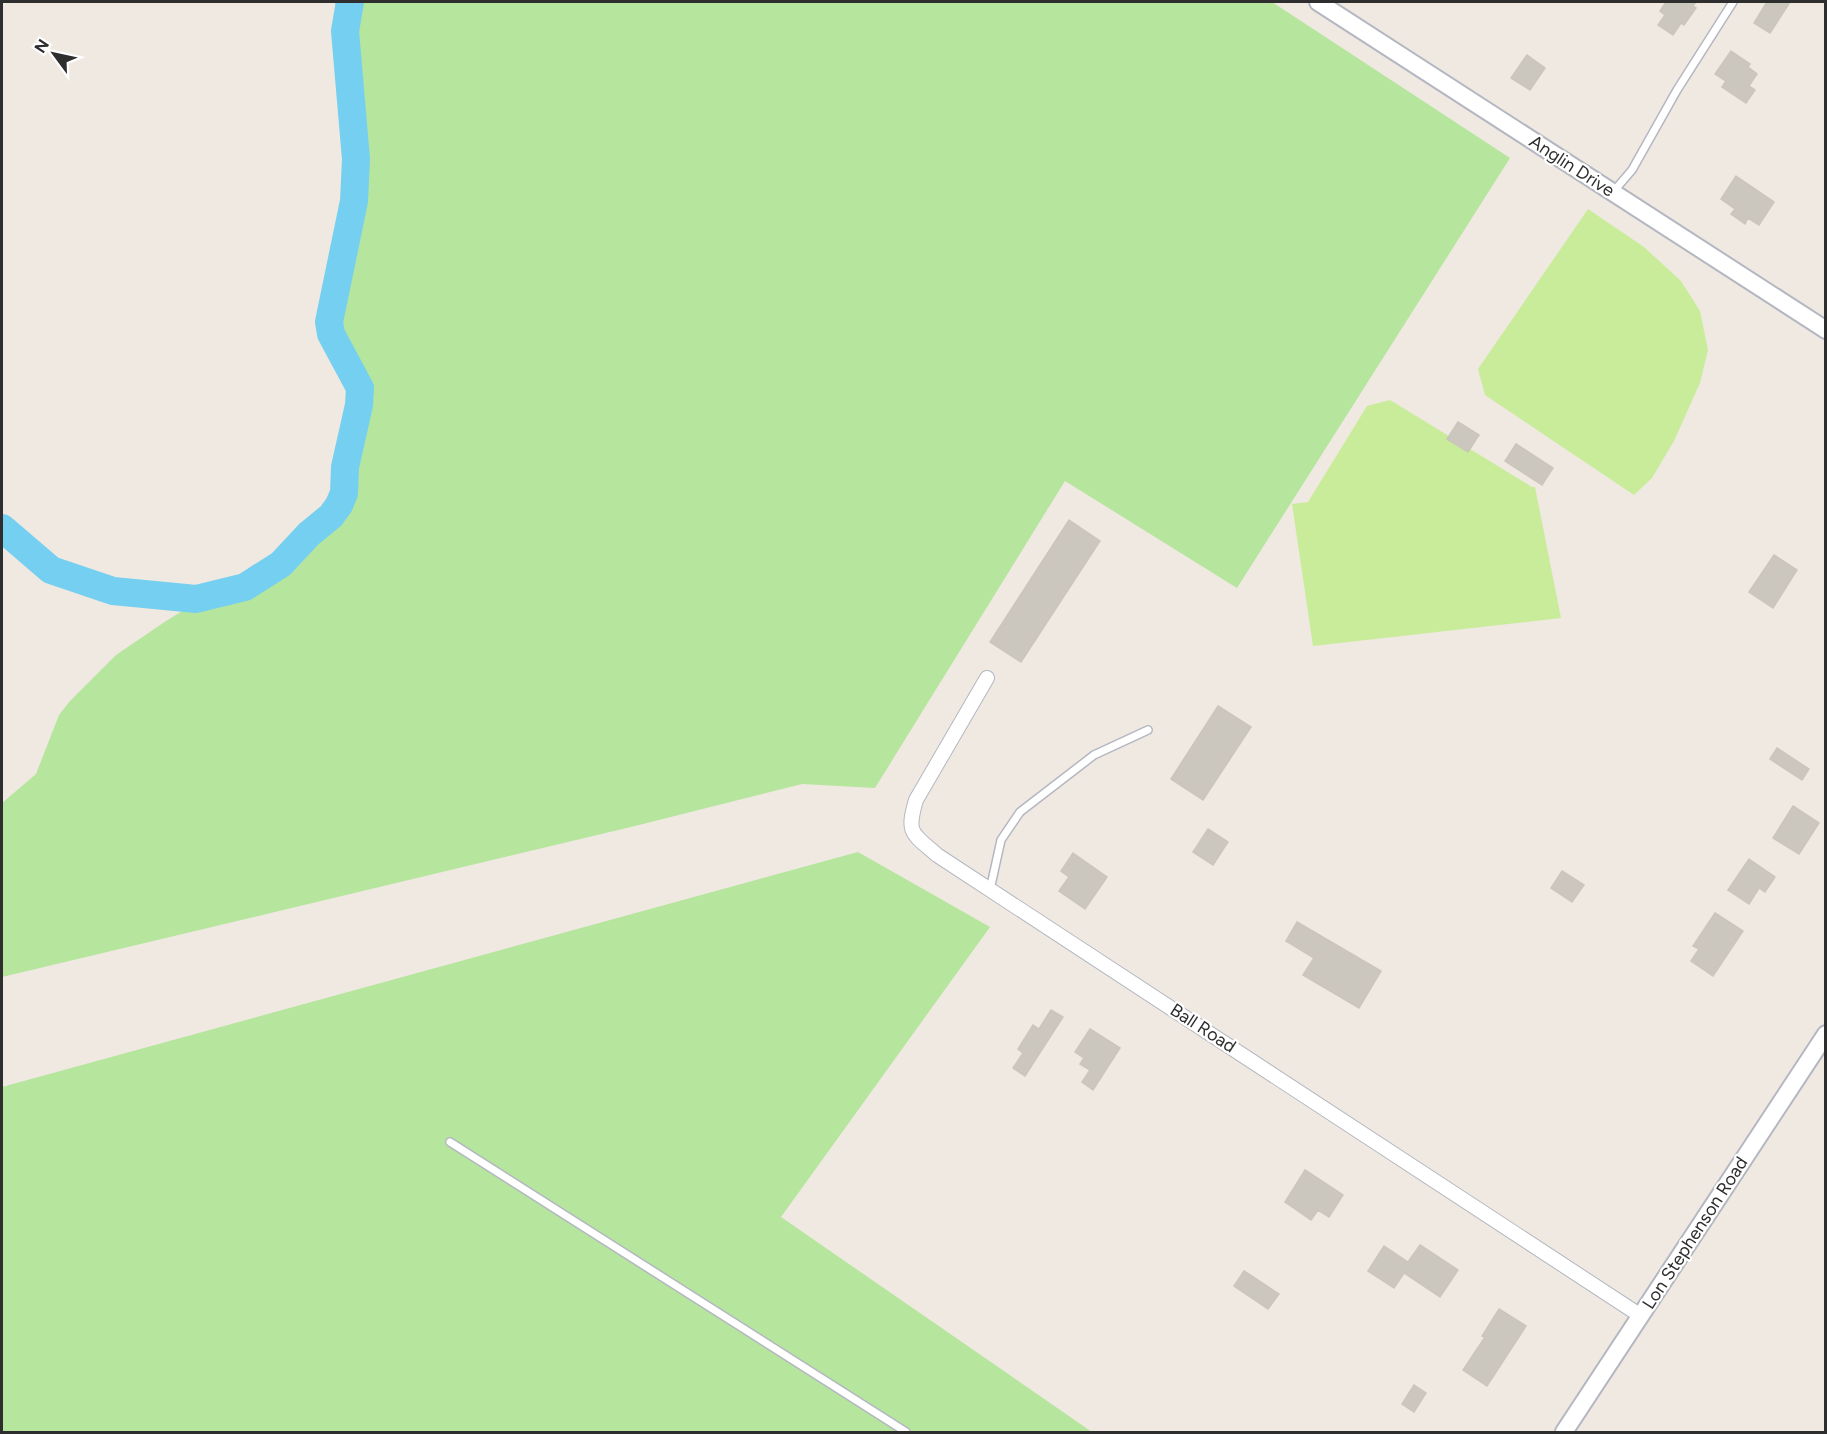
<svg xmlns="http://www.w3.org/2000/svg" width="1827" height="1434" font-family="Figtree,sans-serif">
<rect width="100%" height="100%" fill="#efe9e1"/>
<!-- green -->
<path fill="#b6e59e" d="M335,2H1272L1510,158L1237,588L1065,481L875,788L802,784L635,826L2,977V803L36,774L59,715L70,701L116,655L166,621L192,605L254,589L280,571L311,537L361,444L365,407L351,376L326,338L356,203Z
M858,852L990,927L781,1217L1092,1432H2V1087Z"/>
<!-- pitch -->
<path fill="#c9ec9a" d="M1588,209L1644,247L1681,281L1700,311L1708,350L1700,383L1674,441L1652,478L1634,495L1485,395L1478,369Z
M1390,400L1532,487H1535L1561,618L1313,646L1292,504L1308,502L1367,406Z"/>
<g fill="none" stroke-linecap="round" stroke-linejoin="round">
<!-- river -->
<path stroke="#75cff0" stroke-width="28" d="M2,528L51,570L113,591L196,599L245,587L281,564L309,534L331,516L339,505L344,493L345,467L359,405L360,388L331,334L329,322L354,201L356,159L345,31L350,2"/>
</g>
<!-- building -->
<path fill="#cbc7bf" stroke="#cbc5ba" stroke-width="1.5" d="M1666,2H1696L1693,6L1696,8L1684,25L1681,23L1673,35L1658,25L1665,15L1660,11Z
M1767,2H1790L1770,33L1754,23Z
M1731,51L1750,64L1748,67L1757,74L1749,86L1755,90L1746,103L1722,87L1726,81L1715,74Z
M1527,55L1545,68L1530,90L1511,78Z
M1736,176L1774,202L1759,225L1748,218L1745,224L1731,214L1735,209L1721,199Z
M1458,422L1479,435L1468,452L1447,439Z
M1516,444L1553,468L1542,485L1505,461Z
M1069,520L1100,541L1021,662L990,642Z
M1774,555L1797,570L1773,608L1749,592Z
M1218,706L1251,727L1203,800L1171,779Z
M1777,748L1809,769L1802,780L1770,759Z
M1793,806L1819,823L1799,854L1773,838Z
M1208,829L1228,842L1213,865L1193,852Z
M1073,853L1107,877L1085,909L1059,891L1069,877L1061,871Z
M1749,859L1775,877L1765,892L1759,888L1749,904L1728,890Z
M1562,871L1584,885L1572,902L1551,888Z
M1715,913L1743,931L1713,976L1691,961L1699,949L1693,946Z
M1297,922L1381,971L1359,1008L1303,975L1314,958L1286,941Z
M1051,1010L1063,1017L1025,1076L1013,1068L1023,1053L1018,1049L1033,1025L1039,1029Z
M1090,1029L1120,1048L1093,1090L1082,1082L1090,1070L1080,1064L1084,1058L1075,1052Z
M1305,1170L1343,1195L1329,1217L1318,1210L1311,1220L1285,1202Z
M1420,1245L1458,1270L1440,1297L1404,1273L1394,1288L1368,1271L1384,1246L1408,1262Z
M1244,1271L1279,1294L1268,1309L1234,1286Z
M1499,1309L1526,1326L1487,1386L1463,1370L1485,1337L1482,1336Z
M1414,1385L1426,1393L1414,1412L1402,1404Z"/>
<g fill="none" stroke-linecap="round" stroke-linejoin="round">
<defs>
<path id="service" d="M1613,192L1632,170L1677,90L1733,2
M990,890L1001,840L1020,812L1094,755L1148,730
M450,1142L906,1432"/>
<path id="minor" d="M987,678L916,800C906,834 912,833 937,855L1641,1316"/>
<path id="tertiary" d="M1318,2L1826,330
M1564,1432L1826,1034"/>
</defs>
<!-- service casing -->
<use href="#service" stroke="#b4b7c1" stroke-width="10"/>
<!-- minor casing -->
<use href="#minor" stroke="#b4b7c1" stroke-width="16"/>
<!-- tertiary casing -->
<use href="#tertiary" stroke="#b4b7c1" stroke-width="20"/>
<!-- service -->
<use href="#service" stroke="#fff" stroke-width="7"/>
<!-- minor -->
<use href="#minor" stroke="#fff" stroke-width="14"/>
<!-- tertiary -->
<use href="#tertiary" stroke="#fff" stroke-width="16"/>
</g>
<g text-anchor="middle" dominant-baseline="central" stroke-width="4.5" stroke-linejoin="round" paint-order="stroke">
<!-- street labels -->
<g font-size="18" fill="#2e2e2e" stroke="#fff">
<text transform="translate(1572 166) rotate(33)">Anglin Drive</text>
<text transform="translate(1203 1028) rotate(33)">Ball Road</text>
<text transform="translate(1695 1233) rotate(-57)">Lon Stephenson Road</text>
</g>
</g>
<!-- border -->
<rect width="1827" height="1434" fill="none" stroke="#2e2e2e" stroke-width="6"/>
<!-- north arrow -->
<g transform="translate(54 54) rotate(303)" stroke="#ffffff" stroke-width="4.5" paint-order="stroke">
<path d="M0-4.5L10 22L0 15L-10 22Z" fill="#2e2e2e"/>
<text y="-9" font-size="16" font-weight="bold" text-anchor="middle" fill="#2e2e2e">N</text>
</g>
</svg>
